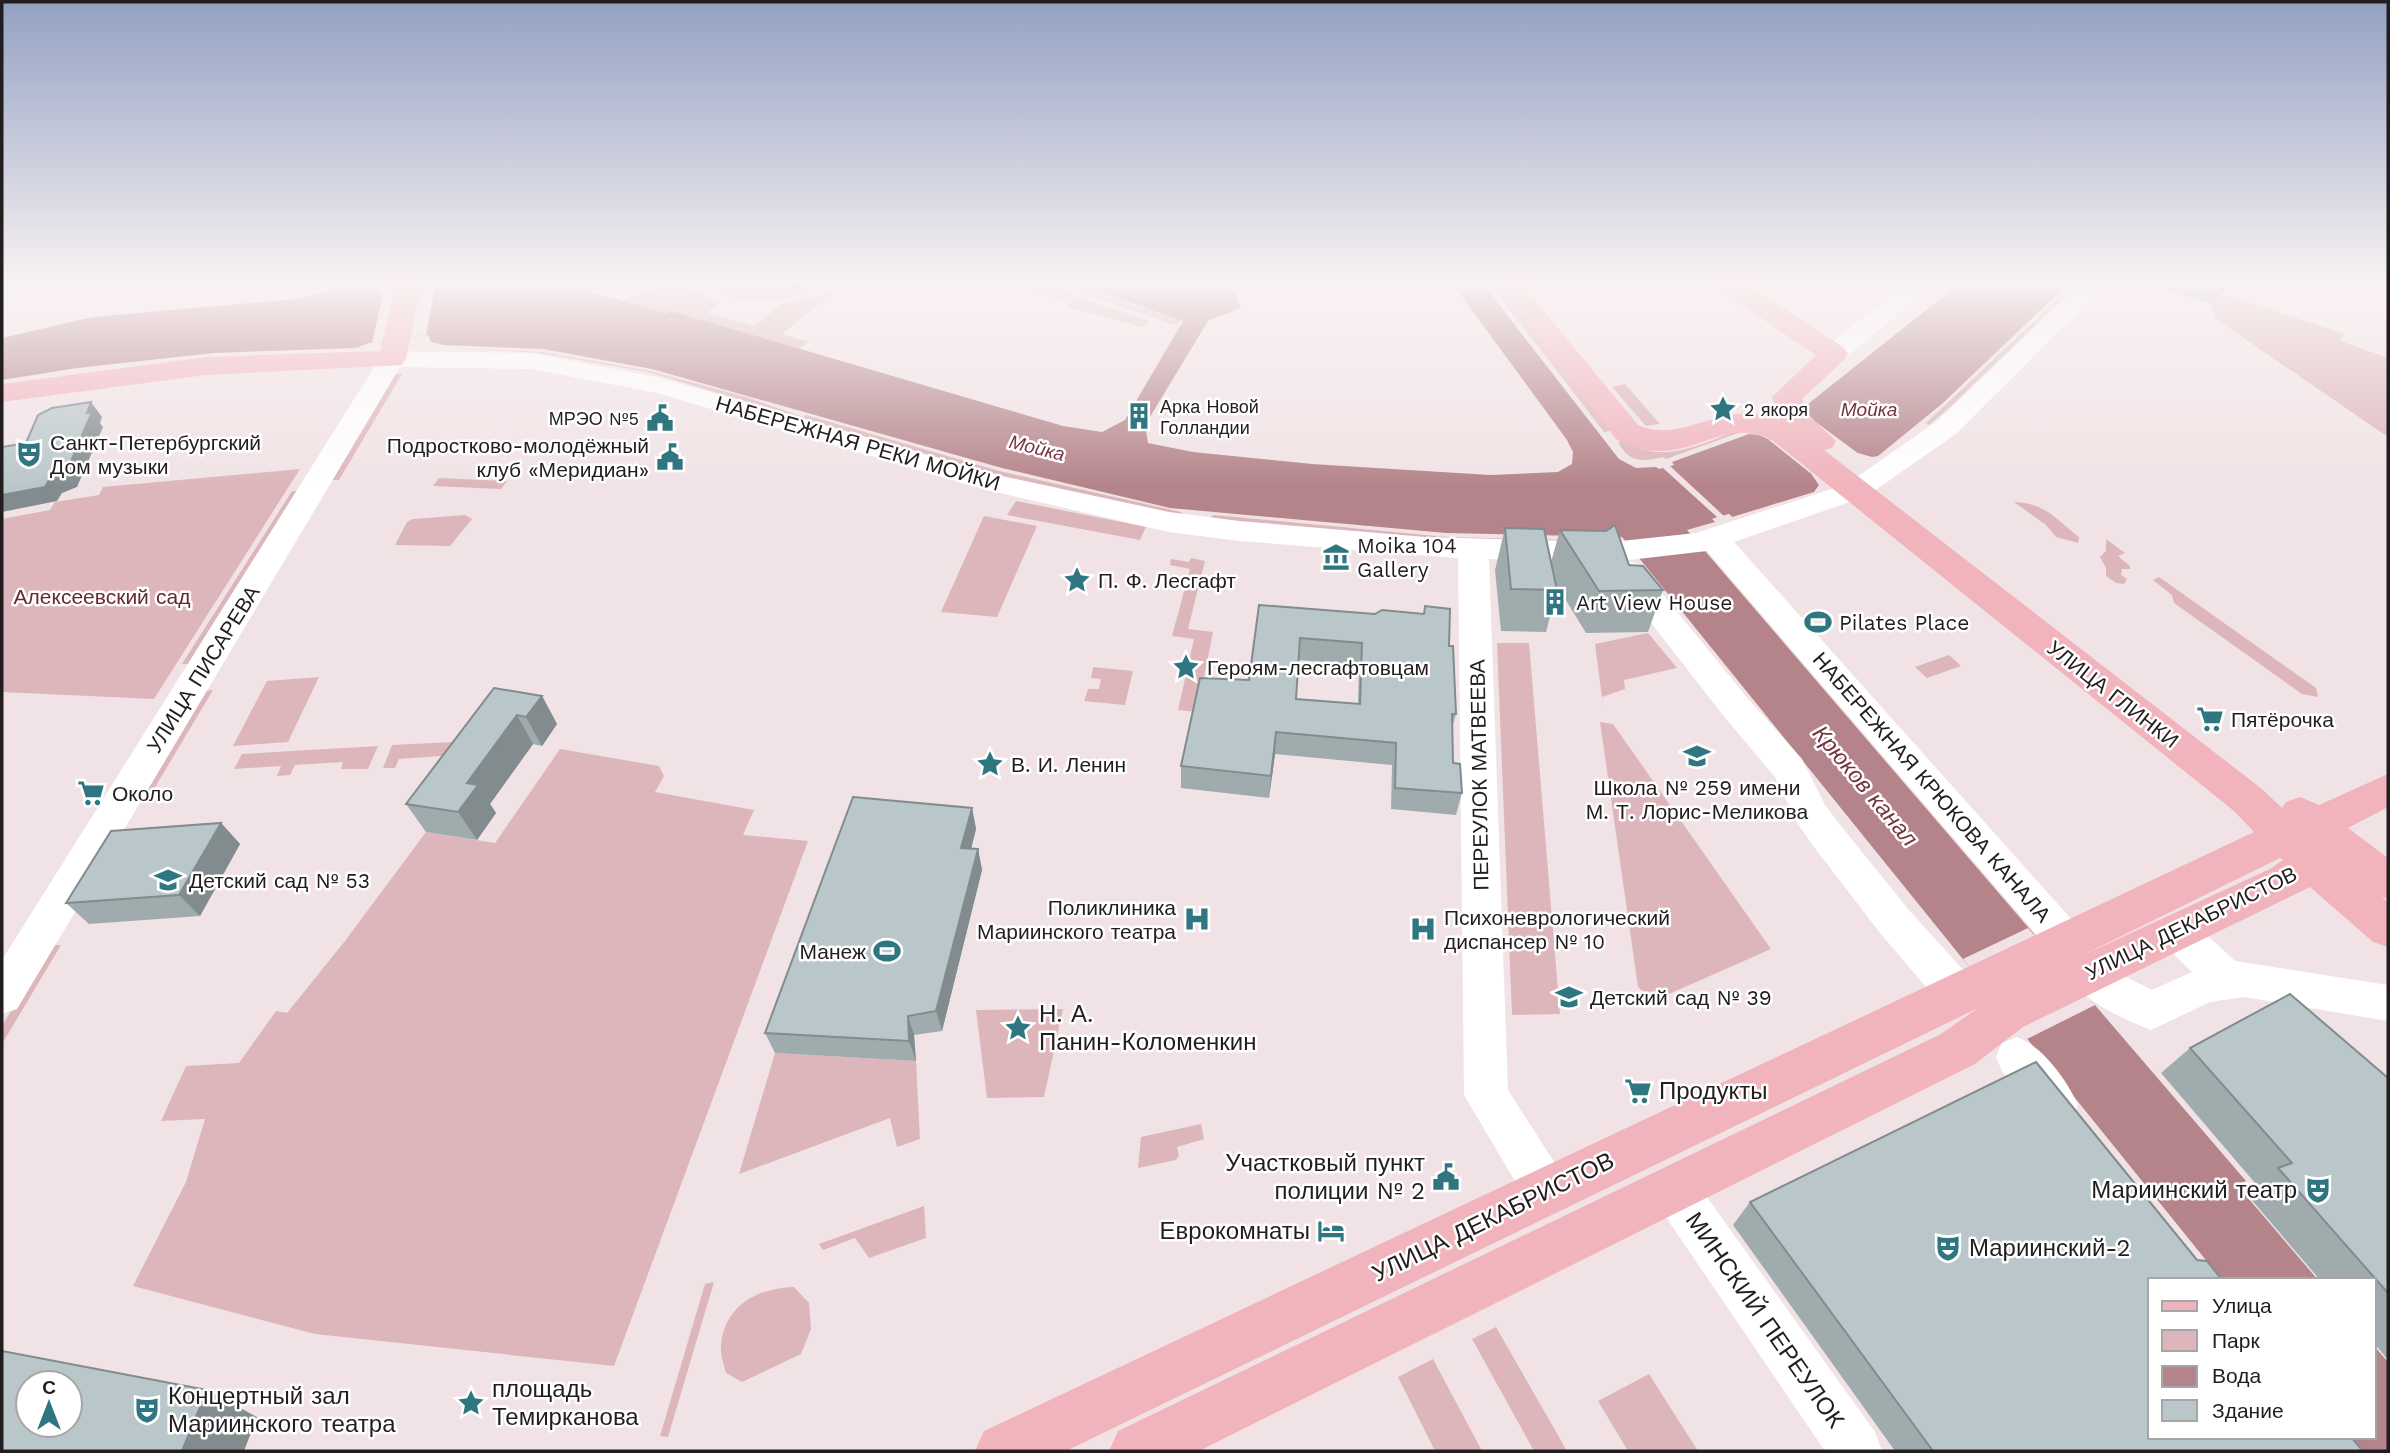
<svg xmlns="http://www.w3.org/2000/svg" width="2390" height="1453" font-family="'Work Sans',sans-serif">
<rect width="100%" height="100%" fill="#f1e3e5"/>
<!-- green -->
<path fill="#dcb6ba" d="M669,283H687L695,291L720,302L707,313L754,326L782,304L815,296L843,285L782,334L808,342L799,349L672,311L667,314L622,302C637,292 654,294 669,283Z
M700,283C721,283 738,294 760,294C785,295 807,283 831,283C793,301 736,311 700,283Z
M996,283H1065L1070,293L1075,295L1068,302Z
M1489,283H1498L1614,430L1604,432Z
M2075,283H2079L1951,406L1929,425L1926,423Z
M1077,286L1181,320L1177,325L1171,324L1080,292Z
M2221,293L2344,334L2340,341L2388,358V437L2216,319L2211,304Z
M1078,297L1150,321L1143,327L1066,307Z
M440,347L542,352L650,371L746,397L803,417L806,415L999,471L1181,512L1186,517L995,476L648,372L540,353Z
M395,374H402L339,480H332Z
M1625,384L1660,424L1646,426L1612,387Z
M1741,429L1744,431L1666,459L1663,457C1641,462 1629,463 1618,442L1623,440C1665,466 1699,444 1741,429Z
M300,469L154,699L2,692V519L50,510L55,502L99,495L103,487Z
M439,478L507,481L501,489L433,486Z
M292,491H299L191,664H182Z
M1016,501L1146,527L1140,540L1007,515Z
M2014,502C2045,503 2056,519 2079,537L2078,543L2056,537L2046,525Z
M465,515L472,519L450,546L395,545L407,522L413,519Z
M1214,515L1447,537L1611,541H1447L1207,519Z
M984,516L1037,526L997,617L941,612Z
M2106,539L2125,553L2118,556L2130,566V569H2122L2121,575L2127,579L2124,584L2116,583L2106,576V568L2100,557L2106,551Z
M1191,558L1205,561L1188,629L1213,632L1197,712L1178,710L1194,639L1172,636L1190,569L1170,565L1171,559L1189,562Z
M2159,577L2316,688L2318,697L2302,694L2174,603L2172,595L2153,580Z
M1648,633L1677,668L1624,680L1625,689L1602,697L1604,713L1595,644Z
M1497,643H1529L1560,1014L1512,1015Z
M1949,655L1961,666L1927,678L1915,667Z
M1093,667L1133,671L1125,705L1084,701L1088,689H1099L1101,679L1091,678Z
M319,677L288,742L233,746L267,681Z
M213,690L148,799L139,800L204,691Z
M1600,722L1613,724L1771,949L1660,998L1647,995L1638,987Z
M494,740L484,753L399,759L395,768H383L392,745Z
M378,746L368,769H341L343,762L295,765L290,775L277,776L281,766L234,769L242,754Z
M560,749L659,766L664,776L655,792L754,810L743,835L808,841L614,1366L315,1334L133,1286L186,1182L205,1119L161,1121L186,1066L239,1063L276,1011L287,1013L345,941L426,832L495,843Z
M51,945H61L2,1044V1026Z
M1063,1009L1044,1097L987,1098L976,1010Z
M775,1053L916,1061L920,1139L897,1147L890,1118L739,1174Z
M1201,1124L1204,1139L1177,1147L1179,1156L1176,1160L1138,1168L1141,1137Z
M924,1206L926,1238L869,1258L855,1238L823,1250L819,1244Z
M714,1282L668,1437L660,1436L705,1284Z
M794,1287L809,1303L811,1329L801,1354L742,1382L726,1373C724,1365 720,1354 721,1346C724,1306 757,1288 794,1287Z
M1496,1327L1567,1451H1534L1472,1339Z
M1433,1359L1482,1451H1435L1398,1377Z
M1649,1374L1698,1451H1628L1598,1401Z"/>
<!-- water -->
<path fill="#b4848a" d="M359,283H382L380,295L438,287L441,283H562L667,314L671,311L1063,426L1102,432L1125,420L1183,321L1075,283H1230L1241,308L1208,321L1145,425L1148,443L1193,452L1312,464L1490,475L1558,472L1572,464L1573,452L1567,440L1452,283H1482L1619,459L1636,468L1656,467L1659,469L1674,465L1672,462L1749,434L1759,435L1770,440L1814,420L1805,411L1808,404L1960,283H2069L1943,403L1878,456L1872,457L1858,453L1812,475L1819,485L1814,492L1732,517L1729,514L1712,519L1715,522L1687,530L2246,1181L2237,1185L2318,1280H2222L1622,537L1446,533L1170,508L1002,468L652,369L543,349L444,345L431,342L428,335L369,343L356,348L214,353L77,368L2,380V338L93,317L297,299Z
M2374,1346L2388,1362V1451H2360L2349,1437H2374Z"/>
<!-- pier -->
<path fill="#f1e3e5" d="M435,287L426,335L372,343L383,294Z
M1813,420L1859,454L1814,476L1769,440Z
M1670,461L1673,465L1670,466L1724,516L1729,514L1732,517L1716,522L1713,519L1717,517L1663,468L1655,466Z
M2028,928L2095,1005L2027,1039L1963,959Z"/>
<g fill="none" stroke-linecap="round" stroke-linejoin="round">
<!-- minor -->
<path fill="#fff" fill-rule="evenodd" d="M1907,283H1935L1843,360L1834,362L1825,360L1821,354L1825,348Z
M2081,283H2107L1957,433L1867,496L1734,542L2081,930L2087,942L2081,954L2067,959L2053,954L1707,551L1612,562L1489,559L1508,1090L1563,1176L1570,1192L1563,1208L1547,1215L1531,1208L1464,1095L1458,558L1239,541L1169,532L987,490L657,393L532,369L400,367L17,1009L2,1014V960L383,353L392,351L532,353L661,378L1002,476L1169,512L1239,521L1425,537L1612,542L1696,533L1847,484L1937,421Z
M1627,561L1638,564L1750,701L1802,759L1825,805L1837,821L1908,909L1974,982L1980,995L1974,1008L1959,1013L1944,1008L1880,933L1811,843L1798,824L1775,777L1726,719L1616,578L1611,571L1616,564Z
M2178,916L2192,921L2235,961L2388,985V1021L2244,997L2210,1002L2151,1030C2127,1021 2077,998 2067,975L2073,962L2087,957L2152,990L2192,972L2164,945L2158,933L2164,921Z
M2017,1037C2043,1047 2067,1080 2078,1105L2072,1120L2056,1126L2040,1120L2002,1071L1996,1057L2002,1043Z
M1673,1165L1689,1172L1875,1432L1882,1451H1825L1657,1204L1650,1188L1657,1172Z"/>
<!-- major -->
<path fill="#f1b3bc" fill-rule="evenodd" d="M396,283H422L406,359L402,365L206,375L2,402V384L206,357L380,351Z
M1494,283H1521L1638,425C1684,446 1725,396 1780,420L1772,397L1816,355L1718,289L1714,283H1746L1844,348L1848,354L1844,360L1802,399L1806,413L1836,441L1832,448L1824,450L2262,789L2282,808L2286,802L2300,797L2319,805L2388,774V807L2348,828L2388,858V899L2382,897L2388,903V947L2373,942L2310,887L2023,1027L1975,1064L1199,1451H1109L1118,1431L1941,1034L1978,1008L1066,1451H975L984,1431L2254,832L2234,811L1772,440C1729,420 1706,448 1664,451C1647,452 1632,446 1616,439ZM2280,858L2283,860L2270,869L2079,957Z"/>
</g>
<!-- wall -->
<path fill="#a0abae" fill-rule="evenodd" d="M721,283H813L790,291L755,293L726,287Z
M2152,283H2230L2211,304L2169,291Z
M1505,528L1551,562L1560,530L1629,565L1663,590L1648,632L1586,633L1556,584L1557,590L1546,632L1501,631L1495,570Z
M1259,605L1375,614H1424L1425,606L1456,714L1452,728L1453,763L1462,793L1456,815L1391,809L1392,765L1275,754L1269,798L1181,788V766L1249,680ZM1298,660L1359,665L1358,704L1296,699Z
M542,696L557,724L542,746L533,744L490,804L496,813L477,840L426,832L406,804Z
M972,808L976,829L971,849H978L982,870L942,1031L914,1035L916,1061L775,1053L765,1033Z
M221,823L240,844L200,916L89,924L66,903Z
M2190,1048L2388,1078V1360L2374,1343V1280H2320L2244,1191L2255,1183L2161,1073Z
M1750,1202L2150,1280L2363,1451H1895L1733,1225Z"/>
<!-- shaded-wall -->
<path fill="#828b8d" d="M788,283H813L790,291Z
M2224,283H2230L2211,304Z
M91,402L102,417L100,423L103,427L77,487L62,493L57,501L2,512V495L87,413Z
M542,696L557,724L542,746L526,717Z
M517,715L533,744L490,804L496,813L477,840L458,812L467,783Z
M1276,732L1275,754L1269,798L1271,776Z
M972,808L976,829L966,869L961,848Z
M221,823L240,844L200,916L179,895Z
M978,849L982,870L942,1031L936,1011Z
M908,1016L914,1035L916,1061L909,1041Z
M207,1390L257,1417L244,1451H182Z"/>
<!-- building -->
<path fill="#bac7ca" stroke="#828b8d" stroke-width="2" fill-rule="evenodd" d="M91,402L87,413L92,412L66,473L50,478L45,487L2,495V447L26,443L38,415L52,408Z
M1615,525L1629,565L1643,566L1663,590L1599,591L1560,530L1606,531Z
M1505,528L1544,529L1557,590L1511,589Z
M1259,605L1375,614L1382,610L1424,614L1425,606L1450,609L1449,646H1453L1456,714H1452L1453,763L1460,764L1462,793L1395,788L1396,743L1276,732L1271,776L1181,766L1200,678L1249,680ZM1300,638L1362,643L1360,704L1296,699Z
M494,688L542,696L526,717L517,715L467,783L478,785L458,812L406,804Z
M853,797L972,808L961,848L978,849L936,1011L908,1016L909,1041L765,1033Z
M221,823L179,895L66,903L111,831Z
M2290,994L2388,1078V1293L2278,1168L2292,1163L2190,1048Z
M2036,1062L2197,1260L2207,1261L2222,1280H2150V1437H2351L2363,1451H1933L1750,1202Z
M2,1351L207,1390L182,1451H2ZM28,1383H70V1425H28Z"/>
<!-- sky -->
<linearGradient id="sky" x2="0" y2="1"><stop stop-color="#93a1c2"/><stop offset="0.58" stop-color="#f9f2f3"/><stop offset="1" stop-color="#f9f2f3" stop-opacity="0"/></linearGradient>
<rect width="2390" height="487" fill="url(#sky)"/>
<!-- icons -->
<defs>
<symbol id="sight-bare" viewBox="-9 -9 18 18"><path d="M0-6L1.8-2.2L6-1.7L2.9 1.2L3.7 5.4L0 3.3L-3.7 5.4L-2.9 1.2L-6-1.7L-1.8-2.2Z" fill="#2f7681" stroke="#fff" stroke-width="2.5" paint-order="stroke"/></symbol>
<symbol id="building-bare" viewBox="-9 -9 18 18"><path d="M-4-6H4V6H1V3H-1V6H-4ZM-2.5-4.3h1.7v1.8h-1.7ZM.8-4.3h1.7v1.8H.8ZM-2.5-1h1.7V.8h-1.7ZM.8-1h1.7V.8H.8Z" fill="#2f7681" stroke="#fff" stroke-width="2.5" paint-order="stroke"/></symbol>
<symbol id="civic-bare" viewBox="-9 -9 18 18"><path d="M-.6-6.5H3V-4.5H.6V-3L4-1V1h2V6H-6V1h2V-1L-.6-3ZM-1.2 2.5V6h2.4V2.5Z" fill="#2f7681" stroke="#fff" stroke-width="2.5" paint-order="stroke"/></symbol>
<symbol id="theatre-bare" viewBox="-9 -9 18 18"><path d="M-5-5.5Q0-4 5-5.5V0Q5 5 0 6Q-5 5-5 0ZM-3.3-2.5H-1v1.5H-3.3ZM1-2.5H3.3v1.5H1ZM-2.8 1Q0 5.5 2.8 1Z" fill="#2f7681" stroke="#fff" stroke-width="2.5" paint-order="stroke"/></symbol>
<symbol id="museum-bare" viewBox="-9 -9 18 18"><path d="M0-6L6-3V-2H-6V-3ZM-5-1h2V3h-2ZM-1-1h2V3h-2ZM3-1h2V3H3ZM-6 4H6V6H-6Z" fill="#2f7681" stroke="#fff" stroke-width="2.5" paint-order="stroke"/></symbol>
<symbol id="stadium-bare" viewBox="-9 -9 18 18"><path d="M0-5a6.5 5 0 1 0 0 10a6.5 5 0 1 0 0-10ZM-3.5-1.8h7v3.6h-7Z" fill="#2f7681" stroke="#fff" stroke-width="2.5" paint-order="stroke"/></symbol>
<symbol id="supermarket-bare" viewBox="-9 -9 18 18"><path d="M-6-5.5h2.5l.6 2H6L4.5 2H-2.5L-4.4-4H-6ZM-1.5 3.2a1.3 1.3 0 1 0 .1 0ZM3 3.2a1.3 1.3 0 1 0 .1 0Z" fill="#2f7681" stroke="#fff" stroke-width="2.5" paint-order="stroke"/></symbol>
<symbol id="school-bare" viewBox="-9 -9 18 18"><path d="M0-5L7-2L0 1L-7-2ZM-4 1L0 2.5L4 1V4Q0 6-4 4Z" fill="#2f7681" stroke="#fff" stroke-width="2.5" paint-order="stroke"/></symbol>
<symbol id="hospital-bare" viewBox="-9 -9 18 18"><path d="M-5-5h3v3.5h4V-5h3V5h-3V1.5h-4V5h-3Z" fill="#2f7681" stroke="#fff" stroke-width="2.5" paint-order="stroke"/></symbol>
<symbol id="hotel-bare" viewBox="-9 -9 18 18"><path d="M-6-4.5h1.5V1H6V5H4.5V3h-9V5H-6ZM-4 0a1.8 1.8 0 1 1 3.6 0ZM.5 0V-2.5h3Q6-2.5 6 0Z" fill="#2f7681" stroke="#fff" stroke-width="2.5" paint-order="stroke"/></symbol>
</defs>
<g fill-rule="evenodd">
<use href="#sight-bare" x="1704" y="390" width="38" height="38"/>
<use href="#building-bare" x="1120" y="397" width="38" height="38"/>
<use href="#civic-bare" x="641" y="399" width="38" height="38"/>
<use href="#theatre-bare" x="10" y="435" width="38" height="38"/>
<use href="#civic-bare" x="651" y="438" width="38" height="38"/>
<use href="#museum-bare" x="1317" y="538" width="38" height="38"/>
<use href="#sight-bare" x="1058" y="561" width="38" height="38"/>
<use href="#building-bare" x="1536" y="583" width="38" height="38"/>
<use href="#stadium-bare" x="1799" y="603" width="38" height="38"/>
<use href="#sight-bare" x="1167" y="648" width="38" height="38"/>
<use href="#supermarket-bare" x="2191" y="700" width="38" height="38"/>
<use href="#school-bare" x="1678" y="737" width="38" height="38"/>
<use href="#sight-bare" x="971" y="745" width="38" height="38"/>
<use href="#supermarket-bare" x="72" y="774" width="38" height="38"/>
<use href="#school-bare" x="149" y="861" width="38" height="38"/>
<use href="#hospital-bare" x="1178" y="900" width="38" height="38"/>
<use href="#hospital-bare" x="1404" y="910" width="38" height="38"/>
<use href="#stadium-bare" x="868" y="932" width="38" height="38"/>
<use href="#school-bare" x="1550" y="978" width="38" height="38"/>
<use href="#sight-bare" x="999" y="1009" width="38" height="38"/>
<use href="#supermarket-bare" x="1619" y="1072" width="38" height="38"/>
<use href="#civic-bare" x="1427" y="1158" width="38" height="38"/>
<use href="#theatre-bare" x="2299" y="1171" width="38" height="38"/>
<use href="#hotel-bare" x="1312" y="1212" width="38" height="38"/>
<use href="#theatre-bare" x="1929" y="1229" width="38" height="38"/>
<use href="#sight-bare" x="452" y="1384" width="38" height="38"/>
<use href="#theatre-bare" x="128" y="1391" width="38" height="38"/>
</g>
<g text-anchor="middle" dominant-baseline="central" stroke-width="5" stroke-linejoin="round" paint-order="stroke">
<!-- far-poi labels -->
<g font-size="18" fill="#221d1e" stroke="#fff" text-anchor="start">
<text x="1160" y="406">Арка Новой<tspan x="1160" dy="21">Голландии</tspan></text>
<text x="1744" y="409">2 якоря</text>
<text x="639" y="418" text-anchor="end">МРЭО №5</text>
</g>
<!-- far-water labels -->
<g font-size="19" font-style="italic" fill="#73343f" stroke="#fff">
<text x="1869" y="409">Мойка</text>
<text transform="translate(1037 448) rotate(14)">Мойка</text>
</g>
<!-- poi labels -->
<g font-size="21" fill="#221d1e" stroke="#fff" text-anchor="start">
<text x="50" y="442">Санкт-Петербургский<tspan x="50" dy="24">Дом музыки</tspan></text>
<text x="649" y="445" text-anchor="end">Подростково-молодёжный<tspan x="649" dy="24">клуб «Меридиан»</tspan></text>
<text x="1357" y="545">Moika 104<tspan x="1357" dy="24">Gallery</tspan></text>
<text x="1098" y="580">П. Ф. Лесгафт</text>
<text x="1576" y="602">Art View House</text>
<text x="1839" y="622">Pilates Place</text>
<text x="1207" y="667">Героям-лесгафтовцам</text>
<text x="2231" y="719">Пятёрочка</text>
<text x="1011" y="764">В. И. Ленин</text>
<text x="1697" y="787" text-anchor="middle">Школа № 259 имени<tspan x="1697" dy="24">М. Т. Лорис-Меликова</tspan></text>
<text x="112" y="793">Около</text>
<text x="189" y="880">Детский сад № 53</text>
<text x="1176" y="907" text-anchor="end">Поликлиника<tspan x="1176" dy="24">Мариинского театра</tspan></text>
<text x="1444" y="917">Психоневрологический<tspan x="1444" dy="24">диспансер № 10</tspan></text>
<text x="866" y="951" text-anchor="end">Манеж</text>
<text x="1590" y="997">Детский сад № 39</text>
</g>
<!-- street labels -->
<g font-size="21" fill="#221d1e" stroke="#fff">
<text transform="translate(858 443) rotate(16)">НАБЕРЕЖНАЯ РЕКИ МОЙКИ</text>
<text transform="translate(203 669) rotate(-58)">УЛИЦА ПИСАРЕВА</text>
<text transform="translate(2113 694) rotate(38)">УЛИЦА ГЛИНКИ</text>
<text transform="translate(1479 775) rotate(-91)">ПЕРЕУЛОК МАТВЕЕВА</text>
<text transform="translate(1932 787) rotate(49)">НАБЕРЕЖНАЯ КРЮКОВА КАНАЛА</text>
<text transform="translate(2191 923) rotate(-26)">УЛИЦА ДЕКАБРИСТОВ</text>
</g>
<!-- park labels -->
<g font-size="21" fill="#662935" stroke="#fff">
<text x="102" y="596">Алексеевский сад</text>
</g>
<!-- water labels -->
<g font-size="23" font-style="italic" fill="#73343f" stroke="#fff">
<text transform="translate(1865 786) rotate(50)">Крюков канал</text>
</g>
<!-- near-poi labels -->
<g font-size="24" fill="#221d1e" stroke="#fff" text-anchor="start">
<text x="1039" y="1014">Н. А.<tspan x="1039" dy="28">Панин-Коломенкин</tspan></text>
<text x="1659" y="1091">Продукты</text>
<text x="1425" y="1163" text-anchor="end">Участковый пункт<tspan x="1425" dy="28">полиции № 2</tspan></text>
<text x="2297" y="1190" text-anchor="end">Мариинский театр</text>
<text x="1310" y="1231" text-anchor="end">Еврокомнаты</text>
<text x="1969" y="1248">Мариинский-2</text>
<text x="492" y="1389">площадь<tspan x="492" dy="28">Темирканова</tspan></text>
<text x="168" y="1396">Концертный зал<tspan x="168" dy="28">Мариинского театра</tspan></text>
</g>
<!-- near-street labels -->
<g font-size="24" fill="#221d1e" stroke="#fff">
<text transform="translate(1493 1217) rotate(-26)">УЛИЦА ДЕКАБРИСТОВ</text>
<text transform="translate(1765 1320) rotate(55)">МИНСКИЙ ПЕРЕУЛОК</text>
</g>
</g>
<!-- border -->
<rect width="2390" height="1453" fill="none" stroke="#221d1e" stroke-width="7"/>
<!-- legend -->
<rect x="2148" y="1278" width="228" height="161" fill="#ffffff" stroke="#a7a5a5" stroke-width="2"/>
<rect x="2162" y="1301" width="35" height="10" fill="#f1b3bc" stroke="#a7a5a5" stroke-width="2"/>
<text x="2212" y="1313" font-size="21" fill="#221d1e">Улица</text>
<rect x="2162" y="1330" width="35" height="21" fill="#dcb6ba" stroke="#a7a5a5" stroke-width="2"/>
<text x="2212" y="1348" font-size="21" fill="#221d1e">Парк</text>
<rect x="2162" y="1366" width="35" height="21" fill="#b4848a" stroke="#a7a5a5" stroke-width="2"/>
<text x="2212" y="1383" font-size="21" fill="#221d1e">Вода</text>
<rect x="2162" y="1400" width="35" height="21" fill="#bac7ca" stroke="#a7a5a5" stroke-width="2"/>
<text x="2212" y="1418" font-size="21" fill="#221d1e">Здание</text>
<!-- north arrow -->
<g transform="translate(49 1404)"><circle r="33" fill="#ffffff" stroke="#a7a5a5" stroke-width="2"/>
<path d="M0-5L12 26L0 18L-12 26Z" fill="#2f7681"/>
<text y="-10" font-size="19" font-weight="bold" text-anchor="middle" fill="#221d1e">С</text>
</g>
</svg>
